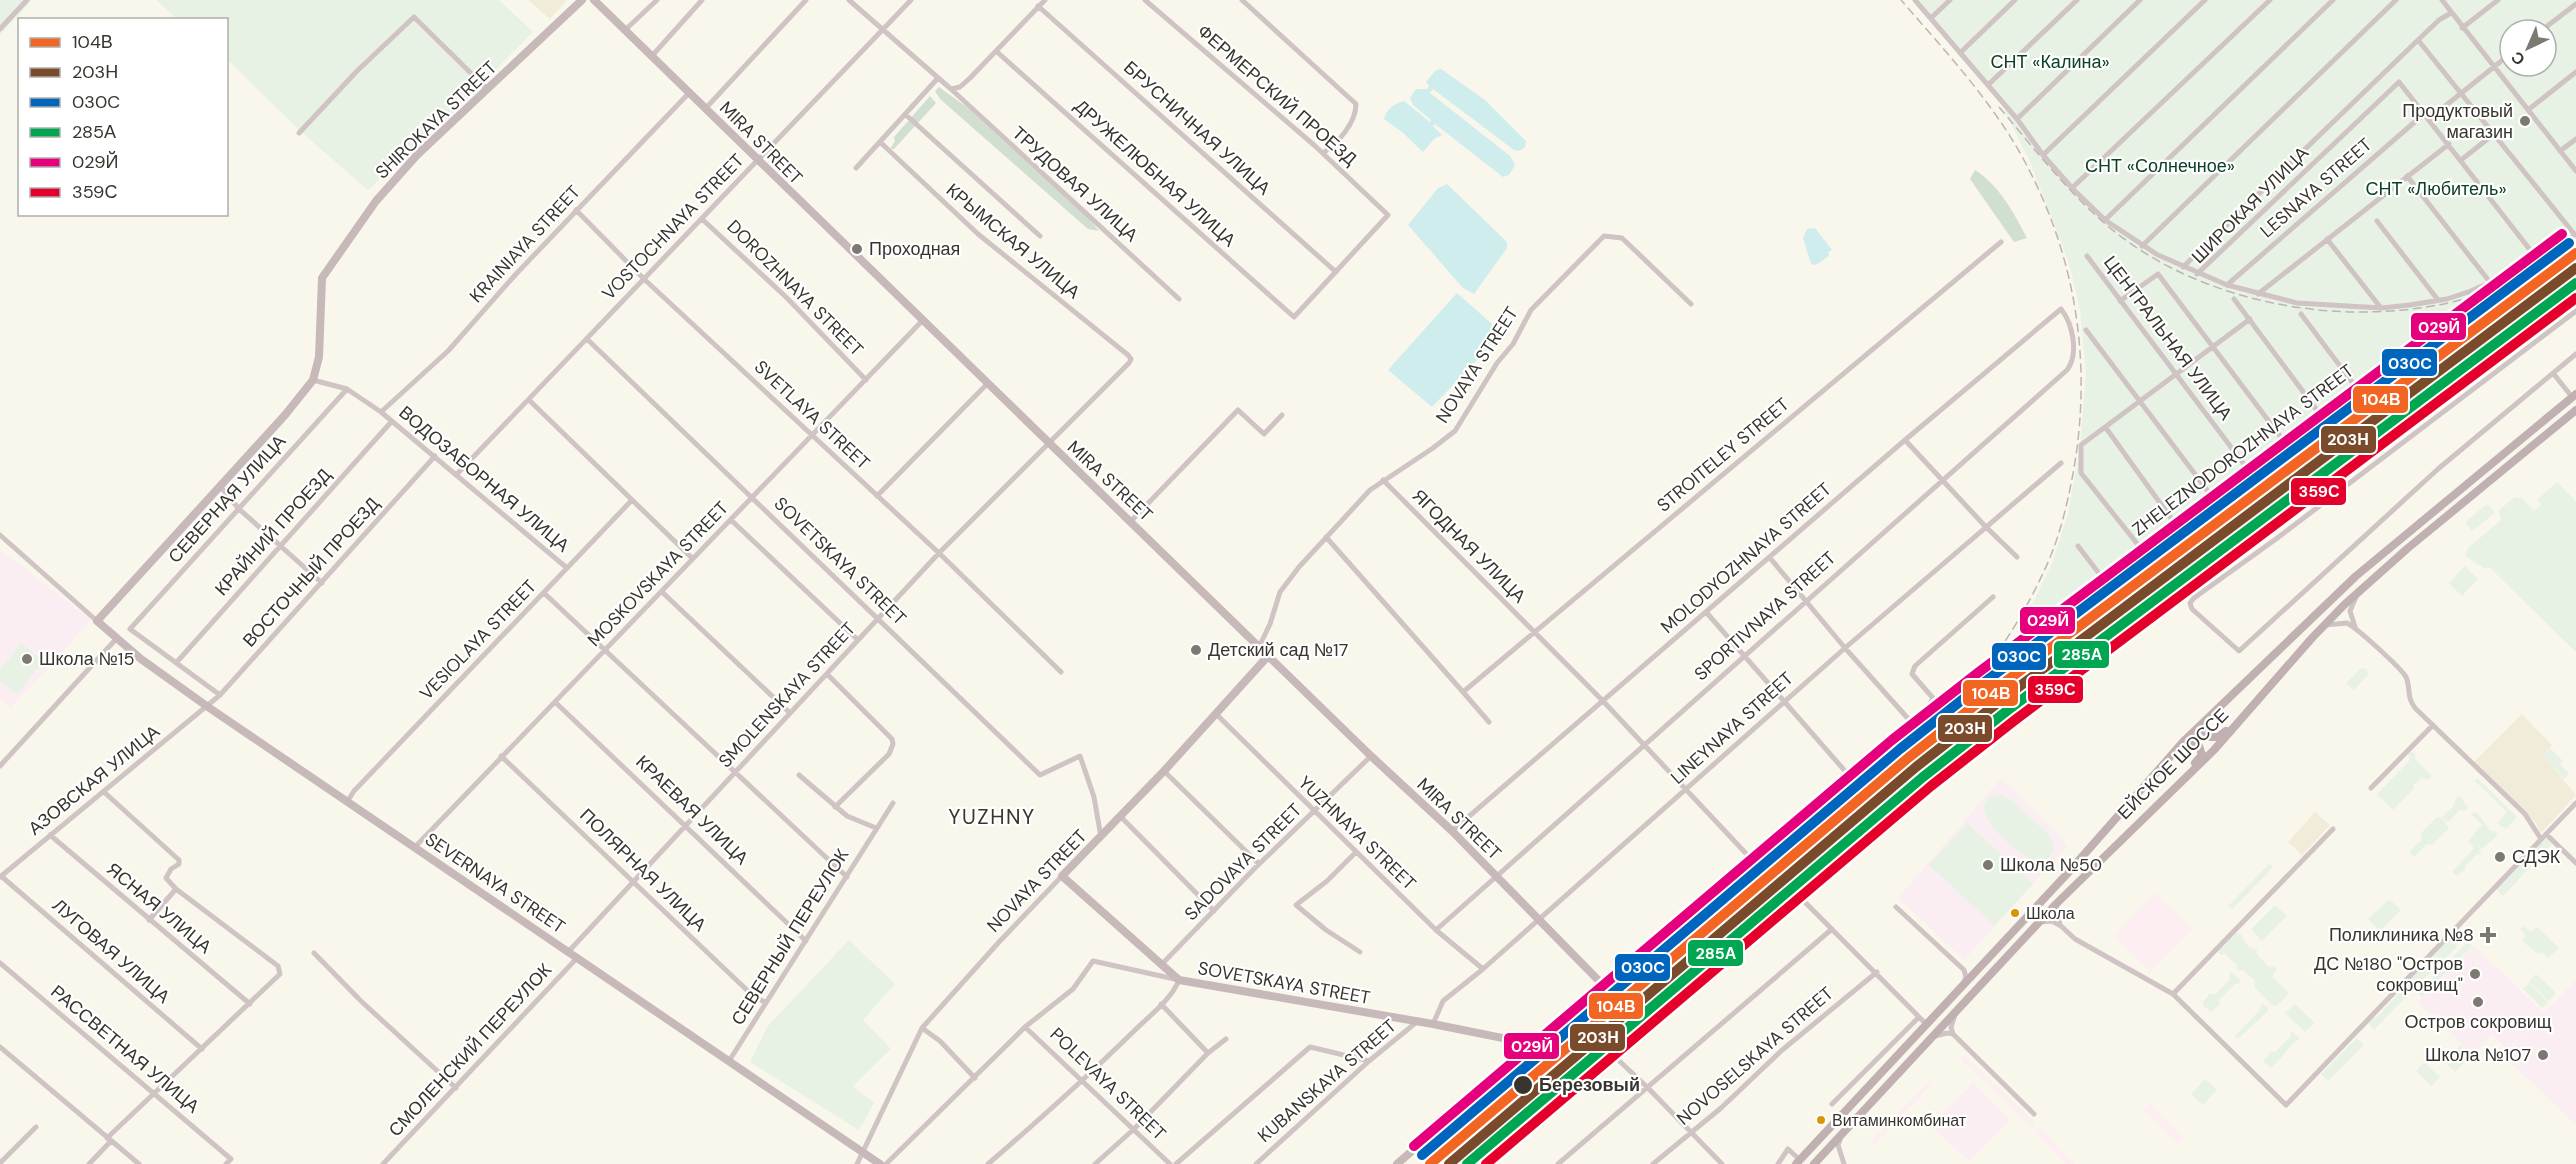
<svg xmlns="http://www.w3.org/2000/svg" width="2576" height="1164" font-family="'DM Sans',sans-serif">
<rect width="100%" height="100%" fill="#f9f6ec"/>
<!-- built -->
<path fill="#f1ecda" d="M528,0H567L550,19Z
M2522,714L2552,745L2543,755L2576,795L2542,832L2539,831L2537,824L2474,762Z
M2315,812L2330,825L2302,855L2288,842Z"/>
<!-- industrial -->
<path fill="#fceef1" d="M2155,893L2194,929L2150,972L2113,936Z
M1964,1055L2035,1123L2032,1127L1960,1058Z
M1929,1081L1932,1084L1874,1144L1871,1141Z
M2150,1103L2184,1137L2177,1144L2143,1110Z
M2039,1127L2074,1164H2066L2035,1131Z"/>
<!-- education -->
<path fill="#fbeef2" d="M0,549L91,620L11,708L0,699Z
M2001,778L2068,845L1964,960L1898,898Z
M2474,946L2544,1013L2576,979V1125L2510,1062L2514,1058L2507,1052L2533,1024L2507,1050L2492,1035L2472,1054L2418,1002Z
M1973,1083L2010,1119L1969,1161L1931,1126Z"/>
<!-- green -->
<path fill="#e7f2e5" fill-rule="evenodd" d="M0,0H32L0,35Z
M156,0H499L533,32L470,96L368,190L300,131L227,59L226,20L177,19Z
M1912,0H2576V239L2503,290L2039,635L2016,638L2052,563L2068,514L2080,448L2086,374L2080,310L2069,263L2029,160L2002,105ZM2510,30H2546V66H2510Z
M2557,482L2576,501V652L2489,567L2485,569L2465,556L2469,547L2501,520L2499,510L2515,497L2522,498L2534,511L2541,505L2537,500Z
M2487,504L2495,513L2472,531L2465,522Z
M2465,566L2478,579L2462,596L2449,583Z
M21,643L43,661L17,695L0,681V670Z
M2361,668L2367,669L2368,675L2354,690L2346,683Z
M2550,748L2563,761L2560,764L2569,773L2564,779L2543,755Z
M2411,752L2415,753V759L2432,776L2427,781L2422,777L2413,786L2415,788L2393,810L2377,794L2410,760L2408,754Z
M2477,778L2517,817L2506,829L2497,823L2507,812L2475,781Z
M2000,795L2010,799L2049,835L2053,842L2054,849C2051,857 2045,863 2036,862C2025,861 1952,801 2000,795Z
M2456,797H2461L2468,808L2465,811L2460,810L2448,822L2442,817L2454,805Z
M2476,812C2484,819 2484,825 2491,831H2495L2498,835L2482,849L2479,846L2481,854L2476,855L2465,866V870L2456,876L2452,872L2474,848L2468,841L2482,825L2471,814Z
M2441,817L2449,828L2432,845L2427,844L2414,857L2409,852L2422,840L2420,834L2436,818Z
M1967,823L2033,884L1994,926L1929,865Z
M2544,839H2548L2552,844L2503,896L2497,890L2498,887Z
M2269,864L2273,867L2232,910L2228,906Z
M2389,899L2401,910L2380,931L2368,919Z
M2275,905L2287,916L2262,941L2251,929Z
M2523,926L2531,932L2537,927L2559,948L2548,958L2542,952L2538,954L2522,941L2526,936L2520,929Z
M2459,928L2468,937L2464,941L2459,940L2456,948L2413,989L2407,981Z
M2235,933L2241,934C2245,943 2247,947 2257,950V954L2269,967L2274,966L2277,969L2272,977L2289,993L2277,1006H2273L2254,987L2255,981L2243,970H2237V965L2225,954L2221,955L2218,952Z
M849,940L895,984L863,1020L891,1049L853,1086L874,1103L859,1130L750,1062L767,1027Z
M2468,941L2472,946L2422,997L2418,993Z
M2231,972L2240,979L2239,984H2235L2219,1000L2220,1004L2212,1012L2203,1006V1001L2210,994H2216L2230,979L2229,975Z
M2536,974L2556,993L2549,1001L2529,982Z
M2529,983L2548,1002L2542,1008L2523,989Z
M2402,985L2408,991V995L2374,1030L2367,1021L2371,1017L2376,1018L2399,993L2397,989Z
M2262,1004L2268,1007V1011L2238,1039L2235,1036L2258,1012Z
M2295,1004L2315,1023L2305,1032L2285,1013Z
M2291,1031L2300,1039L2295,1041L2272,1068L2263,1062L2271,1052H2275L2290,1037Z
M2357,1038L2364,1045L2328,1081L2321,1074Z
M2461,1045L2471,1056L2455,1072L2445,1063Z
M2424,1062L2440,1077L2431,1086L2416,1071Z
M2205,1079L2217,1090L2203,1105L2191,1094Z"/>
<!-- forest -->
<path fill="#d0dfcf" d="M939,87L968,108L1090,220L1099,231L1088,229L940,99L935,91Z
M930,96L936,103L894,149H890L895,141L894,137Z
M1975,170C1999,185 2014,213 2027,238L2014,242L1970,179Z"/>
<!-- water -->
<path fill="#d0eded" d="M1441,69L1485,100L1526,141L1525,147L1519,151L1514,150L1433,89L1430,93L1510,156L1515,165L1509,175L1503,177L1435,124L1433,126L1442,135L1434,139L1423,152L1402,132L1384,119C1387,109 1393,104 1404,101L1430,122L1431,120L1413,105L1410,98L1416,89H1427L1429,86L1426,82L1436,70Z
M1447,184L1507,242V248L1474,294L1463,288L1408,225L1438,188Z
M1815,228L1832,250L1828,252L1829,256L1816,265L1811,264L1803,238L1807,229Z
M1457,293L1492,324L1500,336L1432,407L1388,370Z"/>
<g fill="none" stroke-linecap="round" stroke-linejoin="round">
<!-- street -->
<path stroke="#cfc3c4" stroke-width="5" d="M849,0L951,89L960,87L970,78L1045,0
M1242,0L1356,104C1356,123 1338,143 1323,153
M1915,0L2017,119L2043,155L2072,188L2105,220L2158,255L2227,285L2297,303L2381,308L2410,305L2447,299L2471,291L2531,264L2576,234
M2442,0L2576,171
M1038,6L1336,272
M1931,18L1950,0
M2462,28L2498,0
M0,29L27,0
M2542,30L2576,4
M624,31L657,0
M2418,40L2575,235
M996,51L1294,317L1388,215L1314,145L1145,0
M1960,53L2015,0
M651,57L702,0
M1988,85L2077,0
M951,89L1179,299
M705,109L806,0
M2528,110L2576,72
M905,114L1040,236
M2017,119L2140,0
M2429,119L2510,54
M299,133L357,71L414,17L488,90
M2560,151L2576,139
M2043,155L2205,0
M2461,160L2494,134
M856,168L938,78
M2407,176L2489,281
M2072,188L2270,0
M576,210L644,279L939,553L1061,672
M702,219L786,297L866,380
M2105,220L2333,0
M2377,221L2438,300
M2327,239L2381,308
M2142,246L2396,0
M2087,256L2246,467
M2183,267L2418,40L2439,20L2451,13
M2197,274L2399,82L2538,260
M2227,285L2425,113
M2258,294L2449,144
M2234,299L2319,413
M2120,301L2158,274L2283,440
M2576,311L2276,539L2194,598L2190,603L2192,609L2239,651L2438,469L2576,354
M2301,314L2355,386
M2086,330L2210,494
M587,339L1040,775L1080,756L1094,797L1101,837
M2553,373L2572,397
M313,380L347,389L381,412L567,568
M529,400L692,558
M381,412L448,351L516,274L689,93
M2106,428L2173,521
M1905,440L1985,526L2017,557
M457,474L911,0
M1383,480L1603,701L1753,861
M220,486L239,509L322,583
M877,496L987,384
M731,520L858,640
M1131,521L1238,410L1264,434L1282,415
M0,535L97,621
M1326,537L1463,692L2001,242
M2078,546L2101,576
M2139,546L2081,473V445L2250,319
M1770,558L1845,648L1912,723
M662,592L790,713
M544,593L847,877
M1706,612L1852,779
M2325,625L2347,623C2357,628 2401,668 2406,677C2411,688 2406,696 2415,708L2525,814L2541,839
M2355,627L2350,611L2356,597
M2025,632L2392,358L2466,309L2472,301L2471,291
M1259,647L1270,624L1280,592L1299,567L1370,490L1433,448L1455,431L1497,363L1513,344L1531,310L1604,236L1622,238L1691,304
M176,663L392,421
M827,674L892,739L893,744L889,754L835,807
M1463,692L1489,722
M220,695L130,629L347,389
M555,702L806,941
M1215,713L1436,930L1483,969
M501,756L751,994L766,1003
M0,766L117,638
M1164,771L1259,864
M799,775L847,816L876,828
M2371,788L2433,725
M104,792L179,860V864L171,869L166,878L176,889L149,920
M347,802L354,791L632,500
M1120,816L1214,911
M2546,834L2576,863
M50,835L250,1004
M415,847L922,321
M1356,852L1327,881L1296,905L1326,930L1360,952
M1,876L202,1049
M0,877L220,695L435,456
M2056,905L2060,925
M1896,907L1964,970L1966,977L1964,982
M2040,922L2052,921L2061,926L2075,939L2173,994L2286,1105L2576,803
M1436,930L2067,370C2079,354 2073,324 2061,309L1905,440L1452,831
M569,951L939,553L1129,363L1131,359L1128,355L978,234L880,142
M314,953L362,1002L456,1088
M0,963L231,1159L226,1164
M1162,964L1254,869L1371,756
M1604,986L1907,731C1914,719 1927,711 1933,698L1912,674L1915,666L1993,597
M2173,994L2333,829
M1433,1024L1443,1001L1483,969L1845,648L2061,463
M1025,1027L1170,1164
M922,1028L940,1041L975,1078
M1953,1034L1951,1027L1955,1015
M1935,1036L1947,1033L1953,1034L2034,1114
M1594,1037L1648,1088L1722,1164
M0,1047L139,1164
M1208,1053L1226,1039
M729,1061L893,803
M1832,1104L1919,1017
M107,1138L280,974L278,966L176,889
M1840,1140L1838,1145L1844,1164
M0,1163L36,1127
M89,1164L111,1141
M383,1164L578,957
M857,1164L922,1028L999,942L1062,876
M886,1164L1025,1027L1073,989L1093,961L1179,980C1171,1000 1149,1016 1134,1031C1087,1077 1038,1121 988,1164
M1095,1164L1134,1129L1208,1053L1161,1004
M1176,1164L1310,1047L1369,1061
M1256,1164L1369,1061L1418,1021
M1449,1164L1465,1159L1483,1132L1576,1050L1594,1037L1743,908L1782,879L1926,1024
M1558,1164L1832,929
M1653,1164L1721,1108L1781,1051L1877,972
M1778,1164L1788,1149L1800,1160"/>
<!-- secondary -->
<path stroke="#c7b8ba" stroke-width="8" d="M582,0L417,155L376,201L322,278L319,357L313,380L285,415L97,621L141,659L208,707L880,1164
M594,0L1371,756L1452,831L1604,986L1552,1035L1524,1054L1397,1164
M1268,656L1164,771L1062,876L1179,980L1433,1024L1537,1045
M1437,1130L1471,1164"/>
<!-- primary -->
<path stroke="#c0b0b2" stroke-width="8" d="M2206,721L2204,731L2210,737H2218L2226,731
M2182,748L2190,742L2199,746L2202,755L2195,763
M1796,1164L2066,875L2183,742L2356,576L2576,394
M1814,1164L2056,904L2214,750L2312,638L2344,605L2408,548L2576,410"/>
<!-- rail -->
<path stroke="#bdb5b3" stroke-width="1.5" stroke-dasharray="9 4.5" stroke-linecap="butt" d="M1999,107C2038,153 2077,205 2127,241C2251,330 2451,339 2576,247
M1425,1164L1939,724C1982,678 2018,628 2044,571C2058,542 2066,510 2072,479C2093,370 2078,261 2025,162C1993,102 1945,51 1901,0"/>
<defs>
<path id="rail-1" d="M1430,1164L1908,758L1993,691L2576,253"/>
<path id="rail-2" d="M1449,1164L1916,767L2000,701L2576,268"/>
<path id="rail-3" d="M1422,1155L1900,749L1986,681L2569,243"/>
<path id="rail-4" d="M1467,1164L1923,777L2008,710L2576,283"/>
<path id="rail-5" d="M1414,1146L1892,740L1979,672L2562,234"/>
<path id="rail-6" d="M1486,1164L1931,786L2015,720L2576,298"/>
</defs>
<!-- rail-1 casing -->
<use href="#rail-1" stroke="#fff" stroke-width="15"/>
<!-- rail-2 casing -->
<use href="#rail-2" stroke="#fff" stroke-width="15"/>
<!-- rail-3 casing -->
<use href="#rail-3" stroke="#fff" stroke-width="15"/>
<!-- rail-4 casing -->
<use href="#rail-4" stroke="#fff" stroke-width="15"/>
<!-- rail-5 casing -->
<use href="#rail-5" stroke="#fff" stroke-width="15"/>
<!-- rail-6 casing -->
<use href="#rail-6" stroke="#fff" stroke-width="15"/>
<!-- rail-1 -->
<use href="#rail-1" stroke="#f26522" stroke-width="10"/>
<!-- rail-2 -->
<use href="#rail-2" stroke="#7a4b2a" stroke-width="10"/>
<!-- rail-3 -->
<use href="#rail-3" stroke="#0065bd" stroke-width="10"/>
<!-- rail-4 -->
<use href="#rail-4" stroke="#00a651" stroke-width="10"/>
<!-- rail-5 -->
<use href="#rail-5" stroke="#e5007d" stroke-width="10"/>
<!-- rail-6 -->
<use href="#rail-6" stroke="#e4002b" stroke-width="10"/>
</g>
<!-- markers -->
<g fill="#7b7970" stroke="#fff" stroke-width="2">
<circle cx="2525" cy="121" r="6"/>
<circle cx="857" cy="249" r="6"/>
<circle cx="1196" cy="650" r="6"/>
<circle cx="27" cy="659" r="6"/>
<circle cx="2500" cy="857" r="6"/>
<circle cx="1988" cy="865" r="6"/>
<path d="M2485 926h6v6h6v6h-6v6h-6v-6h-6v-6h6z"/>
<circle cx="2475" cy="974" r="6"/>
<circle cx="2478" cy="1002" r="6"/>
<circle cx="2543" cy="1055" r="6"/>
</g>
<g fill="#da9507" stroke="#fff" stroke-width="2">
<circle cx="2015" cy="913" r="5"/>
<circle cx="1821" cy="1120" r="5"/>
</g>
<circle fill="#37352e" stroke="#fff" stroke-width="2" cx="1523" cy="1085" r="10"/>
<g text-anchor="middle" dominant-baseline="central" stroke-width="4.5" stroke-linejoin="round" paint-order="stroke">
<!-- bus labels -->
<g font-size="16" fill="#37352e" stroke="#fff" text-anchor="start">
<text x="2026" y="913">Школа</text>
<text x="1832" y="1120">Витаминкомбинат</text>
</g>
<!-- park labels -->
<g font-size="18" fill="#0b4125" stroke="#fff">
<text x="2050" y="62">СНТ «Калина»</text>
<text x="2160" y="166">СНТ «Солнечное»</text>
<text x="2436" y="189">СНТ «Любитель»</text>
</g>
<!-- street labels -->
<g font-size="18" fill="#37352e" stroke="#fff">
<text transform="translate(1277 95) rotate(41)">ФЕРМЕРСКИЙ ПРОЕЗД</text>
<text transform="translate(436 120) rotate(-44)">SHIROKAYA STREET</text>
<text transform="translate(1197 128) rotate(42)">БРУСНИЧНАЯ УЛИЦА</text>
<text transform="translate(761 143) rotate(45)">MIRA STREET</text>
<text transform="translate(1155 173) rotate(42)">ДРУЖЕЛЮБНАЯ УЛИЦА</text>
<text transform="translate(1075 184) rotate(42)">ТРУДОВАЯ УЛИЦА</text>
<text transform="translate(2316 188) rotate(-41)">LESNAYA STREET</text>
<text transform="translate(2250 205) rotate(-45)">ШИРОКАЯ УЛИЦА</text>
<text transform="translate(673 227) rotate(-46)">VOSTOCHNAYA STREET</text>
<text transform="translate(1013 241) rotate(40)">КРЫМСКАЯ УЛИЦА</text>
<text transform="translate(525 244) rotate(-47)">KRAINIAYA STREET</text>
<text transform="translate(795 288) rotate(45)">DOROZHNAYA STREET</text>
<text transform="translate(2168 338) rotate(53)">ЦЕНТРАЛЬНАЯ УЛИЦА</text>
<text transform="translate(1477 365) rotate(-57)">NOVAYA STREET</text>
<text transform="translate(812 415) rotate(43)">SVETLAYA STREET</text>
<text transform="translate(2243 450) rotate(-37)">ZHELEZNODOROZHNAYA STREET</text>
<text transform="translate(1723 455) rotate(-40)">STROITELEY STREET</text>
<text transform="translate(484 479) rotate(40)">ВОДОЗАБОРНАЯ УЛИЦА</text>
<text transform="translate(1110 481) rotate(43)">MIRA STREET</text>
<text transform="translate(227 499) rotate(-48)">СЕВЕРНАЯ УЛИЦА</text>
<text transform="translate(273 532) rotate(-48)">КРАЙНИЙ ПРОЕЗД</text>
<text transform="translate(1469 546) rotate(45)">ЯГОДНАЯ УЛИЦА</text>
<text transform="translate(1746 558) rotate(-41)">MOLODYOZHNAYA STREET</text>
<text transform="translate(840 561) rotate(44)">SOVETSKAYA STREET</text>
<text transform="translate(311 572) rotate(-48)">ВОСТОЧНЫЙ ПРОЕЗД</text>
<text transform="translate(658 574) rotate(-46)">MOSKOVSKAYA STREET</text>
<text transform="translate(1765 616) rotate(-42)">SPORTIVNAYA STREET</text>
<text transform="translate(478 640) rotate(-46)">VESIOLAYA STREET</text>
<text transform="translate(787 695) rotate(-47)">SMOLENSKAYA STREET</text>
<text transform="translate(1732 728) rotate(-42)">LINEYNAYA STREET</text>
<text transform="translate(2173 764) rotate(-45)">ЕЙСКОЕ ШОССЕ</text>
<text transform="translate(94 780) rotate(-39)">АЗОВСКАЯ УЛИЦА</text>
<text transform="translate(692 810) rotate(44)">КРАЕВАЯ УЛИЦА</text>
<text transform="translate(1459 819) rotate(44)">MIRA STREET</text>
<text transform="translate(1357 833) rotate(44)">YUZHNAYA STREET</text>
<text transform="translate(1243 862) rotate(-45)">SADOVAYA STREET</text>
<text transform="translate(643 870) rotate(44)">ПОЛЯРНАЯ УЛИЦА</text>
<text transform="translate(1037 881) rotate(-46)">NOVAYA STREET</text>
<text transform="translate(495 883) rotate(34)">SEVERNAYA STREET</text>
<text transform="translate(159 908) rotate(40)">ЯСНАЯ УЛИЦА</text>
<text transform="translate(790 937) rotate(-58)">СЕВЕРНЫЙ ПЕРЕУЛОК</text>
<text transform="translate(111 951) rotate(41)">ЛУГОВАЯ УЛИЦА</text>
<text transform="translate(1284 983) rotate(10)">SOVETSKAYA STREET</text>
<text transform="translate(125 1049) rotate(40)">РАССВЕТНАЯ УЛИЦА</text>
<text transform="translate(470 1050) rotate(-47)">СМОЛЕНСКИЙ ПЕРЕУЛОК</text>
<text transform="translate(1755 1056) rotate(-41)">NOVOSELSKAYA STREET</text>
<text transform="translate(1327 1081) rotate(-41)">KUBANSKAYA STREET</text>
<text transform="translate(1108 1084) rotate(44)">POLEVAYA STREET</text>
</g>
<!-- poi labels -->
<g font-size="18" fill="#37352e" stroke="#fff" text-anchor="start">
<text x="2513" y="111" text-anchor="end">Продуктовый<tspan x="2513" dy="21">магазин</tspan></text>
<text x="869" y="249">Проходная</text>
<text x="1208" y="650">Детский сад №17</text>
<text x="39" y="659">Школа №15</text>
<text x="2512" y="857">СДЭК</text>
<text x="2000" y="865">Школа №50</text>
<text x="2474" y="935" text-anchor="end">Поликлиника №8</text>
<text x="2463" y="964" text-anchor="end">ДС №180 "Остров<tspan x="2463" dy="21">сокровищ"</tspan></text>
<text x="2478" y="1022" text-anchor="middle">Остров сокровищ</text>
<text x="2531" y="1055" text-anchor="end">Школа №107</text>
</g>
<!-- stop labels -->
<g font-size="18" font-weight="bold" fill="#37352e" stroke="#fff" text-anchor="start">
<text x="1539" y="1085">Березовый</text>
</g>
<!-- quarter labels -->
<g font-size="21" letter-spacing="1.5" fill="#37352e" stroke="#fff">
<text x="992" y="817">YUZHNY</text>
</g>
</g>
<g stroke="#fff" stroke-width="2">
<rect x="2410" y="312" width="57" height="29" rx="6" fill="#e5007d"/>
<rect x="2381" y="348" width="57" height="29" rx="6" fill="#0065bd"/>
<rect x="2352" y="385" width="57" height="29" rx="6" fill="#f26522"/>
<rect x="2320" y="425" width="57" height="29" rx="6" fill="#7a4b2a"/>
<rect x="2290" y="477" width="57" height="29" rx="6" fill="#e4002b"/>
<rect x="2019" y="606" width="57" height="29" rx="6" fill="#e5007d"/>
<rect x="2053" y="640" width="57" height="29" rx="6" fill="#00a651"/>
<rect x="1991" y="642" width="56" height="29" rx="6" fill="#0065bd"/>
<rect x="2027" y="675" width="57" height="29" rx="6" fill="#e4002b"/>
<rect x="1962" y="679" width="57" height="28" rx="6" fill="#f26522"/>
<rect x="1937" y="714" width="56" height="29" rx="6" fill="#7a4b2a"/>
<rect x="1687" y="939" width="57" height="28" rx="6" fill="#00a651"/>
<rect x="1614" y="953" width="57" height="29" rx="6" fill="#0065bd"/>
<rect x="1588" y="992" width="56" height="28" rx="6" fill="#f26522"/>
<rect x="1569" y="1023" width="57" height="29" rx="6" fill="#7a4b2a"/>
<rect x="1503" y="1032" width="57" height="28" rx="6" fill="#e5007d"/>
</g>
<g font-size="16" text-anchor="middle" font-weight="bold" fill="#fff">
<text x="2439" y="333">029Й</text>
<text x="2410" y="369">030C</text>
<text x="2381" y="405">104В</text>
<text x="2348" y="445">203Н</text>
<text x="2319" y="497">359С</text>
<text x="2048" y="626">029Й</text>
<text x="2082" y="660">285А</text>
<text x="2019" y="662">030C</text>
<text x="2055" y="695">359С</text>
<text x="1991" y="699">104В</text>
<text x="1965" y="734">203Н</text>
<text x="1716" y="959">285А</text>
<text x="1643" y="973">030C</text>
<text x="1616" y="1012">104В</text>
<text x="1598" y="1043">203Н</text>
<text x="1532" y="1052">029Й</text>
</g>
<!-- legend -->
<rect x="18" y="18" width="210" height="198" fill="#ffffff" stroke="#afaeab" stroke-width="1.5"/>
<rect x="30" y="38" width="30" height="9" fill="#f26522" stroke="#afaeab" stroke-width="1.5"/>
<text x="72" y="48" font-size="18" fill="#37352e">104В</text>
<rect x="30" y="68" width="30" height="9" fill="#7a4b2a" stroke="#afaeab" stroke-width="1.5"/>
<text x="72" y="78" font-size="18" fill="#37352e">203Н</text>
<rect x="30" y="98" width="30" height="9" fill="#0065bd" stroke="#afaeab" stroke-width="1.5"/>
<text x="72" y="108" font-size="18" fill="#37352e">030C</text>
<rect x="30" y="128" width="30" height="9" fill="#00a651" stroke="#afaeab" stroke-width="1.5"/>
<text x="72" y="138" font-size="18" fill="#37352e">285А</text>
<rect x="30" y="158" width="30" height="9" fill="#e5007d" stroke="#afaeab" stroke-width="1.5"/>
<text x="72" y="168" font-size="18" fill="#37352e">029Й</text>
<rect x="30" y="188" width="30" height="9" fill="#e4002b" stroke="#afaeab" stroke-width="1.5"/>
<text x="72" y="198" font-size="18" fill="#37352e">359С</text>
<!-- north arrow -->
<g transform="translate(2528 48) rotate(224)"><circle r="28" fill="#ffffff" stroke="#afaeab" stroke-width="1.5"/>
<path d="M0-4.5L10 22L0 15L-10 22Z" fill="#7b7970"/>
<text y="-9" font-size="16" font-weight="bold" text-anchor="middle" fill="#37352e">С</text>
</g>
</svg>
